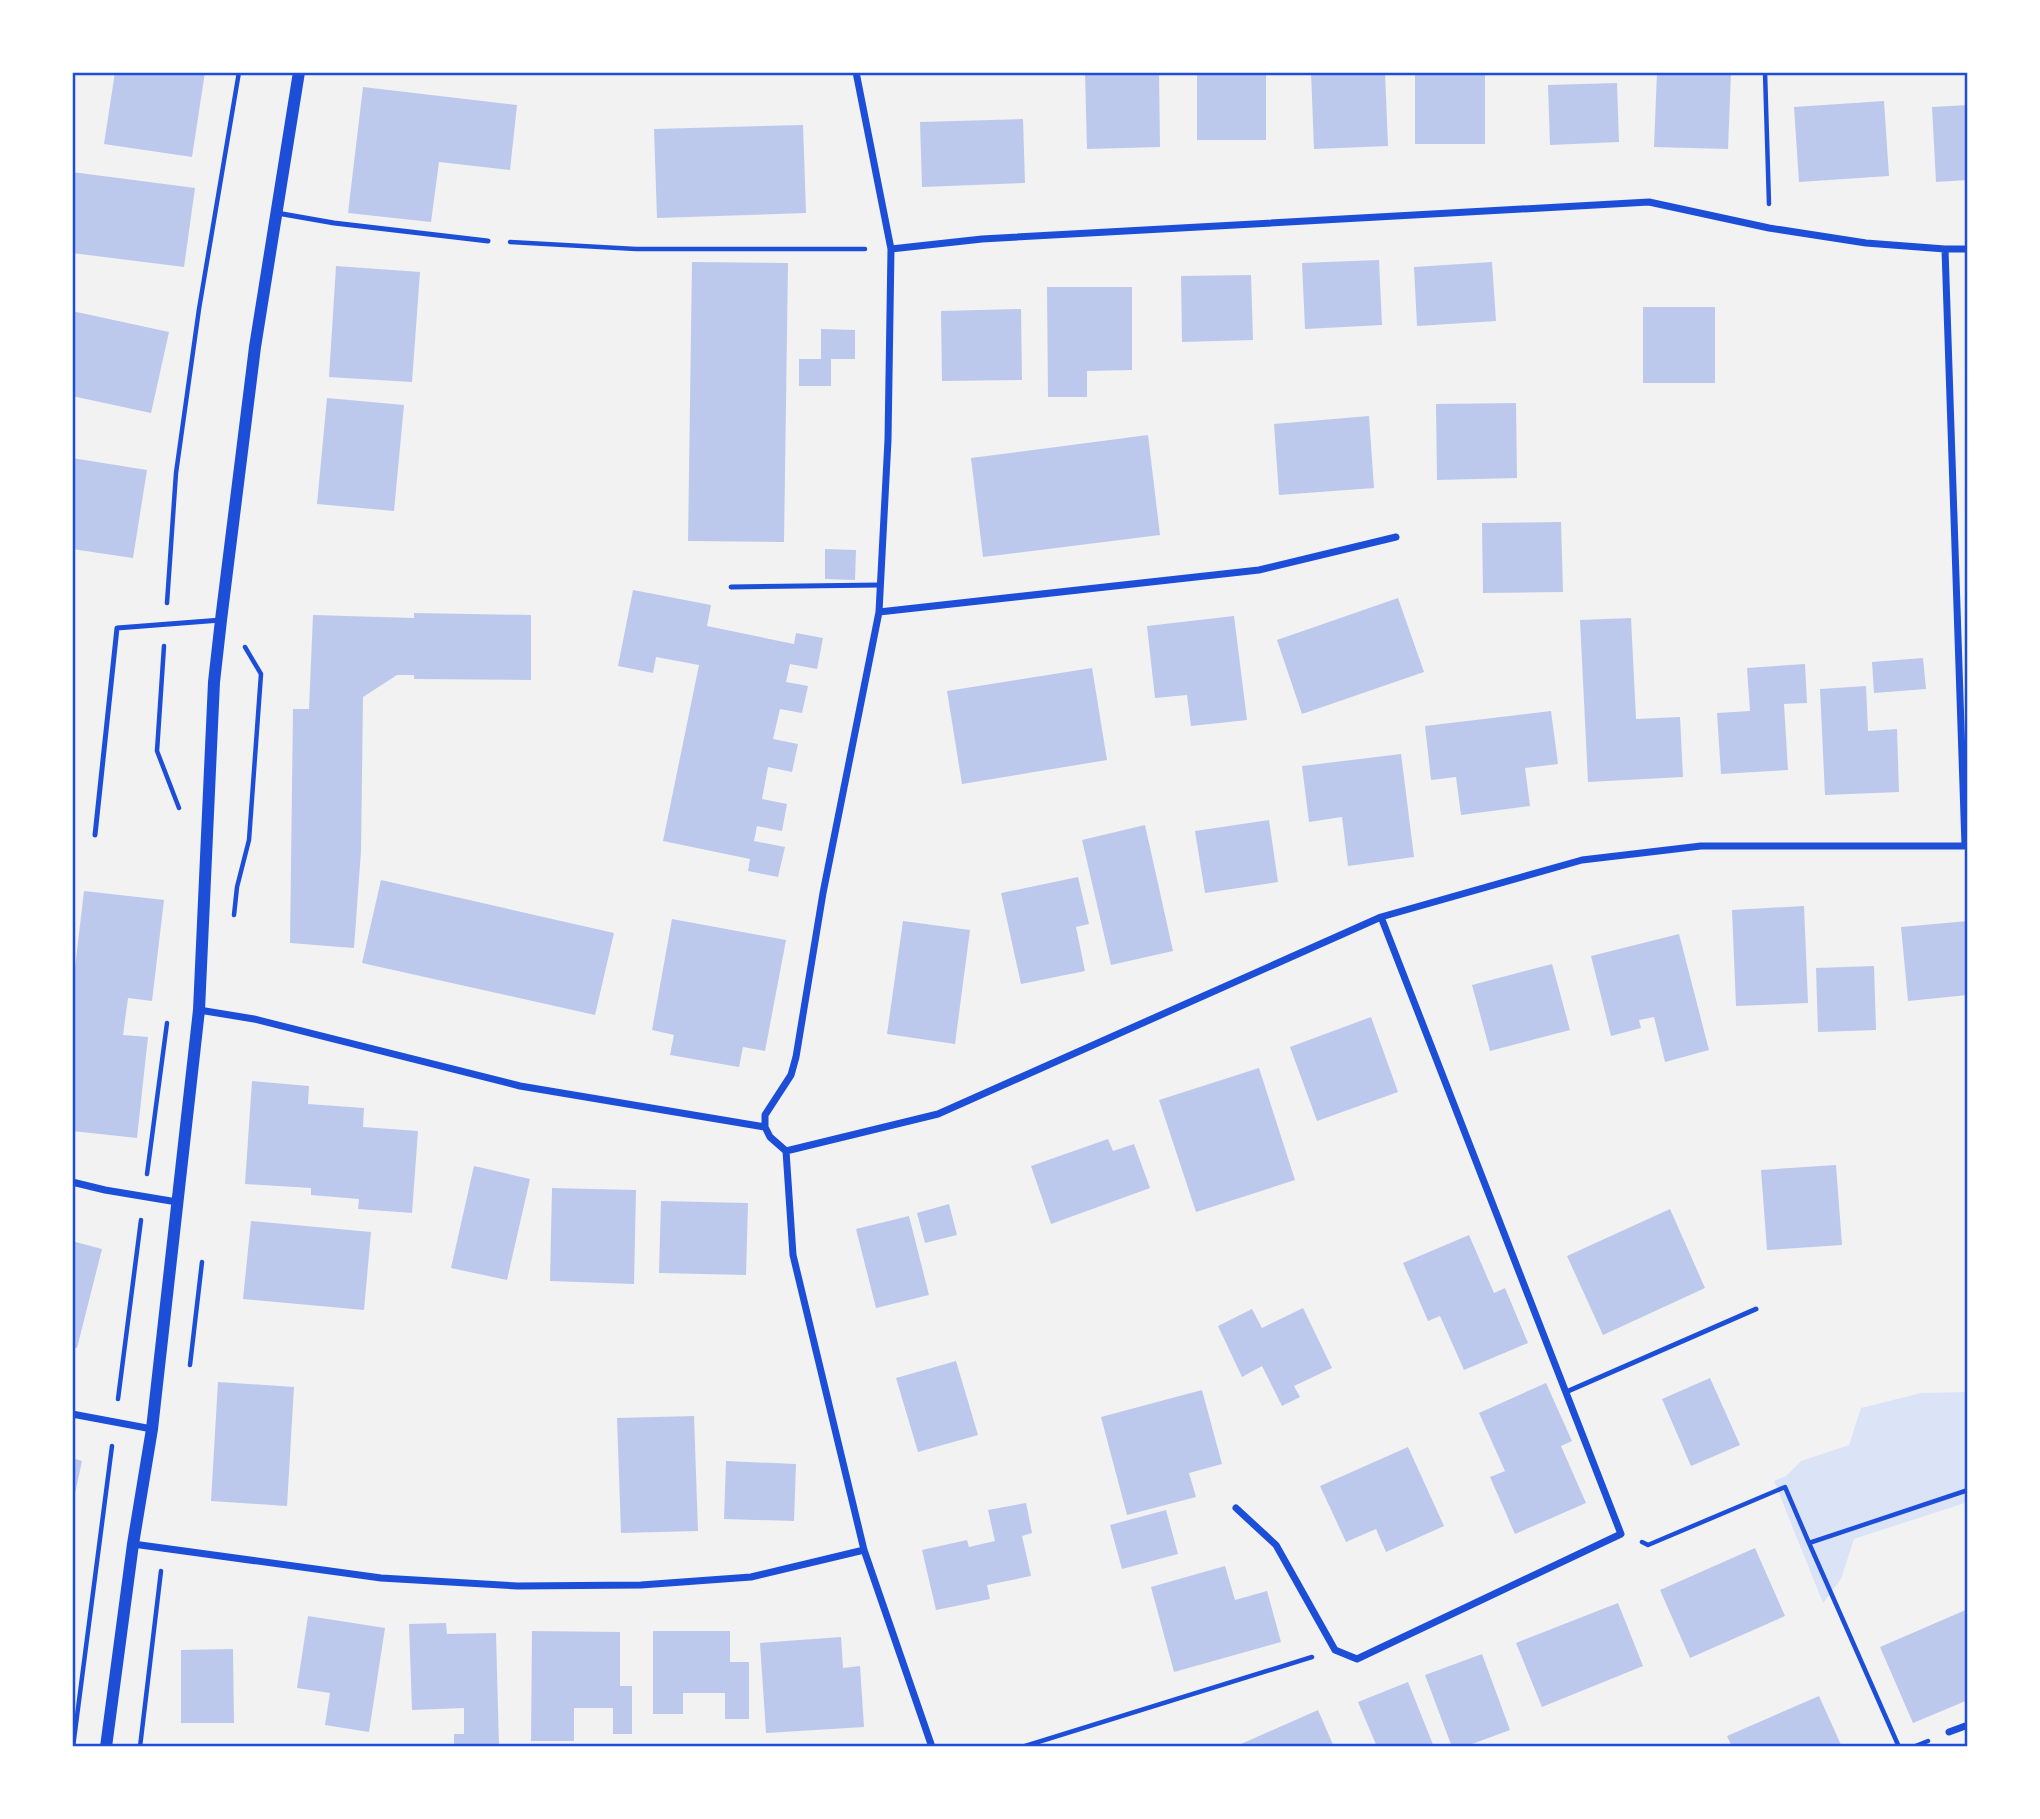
<svg xmlns="http://www.w3.org/2000/svg" width="2040" height="1819" font-family="Montserrat,sans-serif">
<rect width="100%" height="100%" fill="#f2f2f2"/>
<!-- green -->
<path fill="#dbe4f7" d="M1968,1392V1502L1854,1539L1841,1579L1823,1603L1774,1481L1786,1476L1801,1461L1849,1445L1861,1408L1921,1393Z"/>
<!-- building -->
<path fill="#bdc9ec" d="M115,72H205L192,157L104,144Z
M1085,72H1159L1160,147L1087,149Z
M1197,72H1266V140H1197Z
M1311,72H1385L1388,146L1314,149Z
M1415,72H1485V144H1415Z
M1657,72H1731L1728,149L1654,147Z
M1617,83L1619,142L1550,145L1548,85Z
M363,87L517,105L510,170L439,162L431,222L348,213Z
M1884,101L1889,176L1799,182L1794,107Z
M1968,105V180L1936,182L1932,107Z
M1023,119L1025,183L922,187L920,122Z
M803,125L806,213L657,218L654,129Z
M72,172L195,188L184,267L72,253Z
M1379,260L1382,325L1305,329L1302,263Z
M692,262L788,263L784,542L688,541Z
M1492,262L1496,321L1417,326L1414,267Z
M336,266L420,272L412,382L329,377Z
M1251,275L1253,340L1182,342L1181,276Z
M1047,287H1132V370L1087,371V397H1048Z
M1643,307H1715V383H1643Z
M1021,309L1022,380L942,381L941,311Z
M72,311L169,332L151,413L72,396Z
M821,329L855,330V359H831V386H799V359H821Z
M327,398L404,405L394,511L317,504Z
M1516,403L1517,478L1437,480L1436,404Z
M1369,416L1374,488L1279,495L1274,424Z
M1148,435L1160,535L983,557L971,458Z
M72,458L147,470L133,558L72,549Z
M1561,522L1563,592L1483,593L1482,523Z
M825,549L856,550L855,580L825,579Z
M633,590L711,605L707,626L794,644L796,633L823,638L817,669L790,664L786,682L808,686L802,713L780,709L773,739L798,744L792,772L768,767L762,799L787,804L782,831L757,826L754,841L785,847L778,877L748,871L750,859L663,841L699,665L656,657L653,673L618,666Z
M1398,598L1424,672L1302,714L1277,640Z
M414,613L531,615V680L414,679V675H397L363,697L361,851L354,948L290,943L293,709H309L313,615L414,618Z
M1234,616L1247,720L1191,726L1187,695L1155,698L1147,626Z
M1631,618L1636,719L1680,717L1683,777L1588,782L1580,620Z
M1923,658L1926,689L1874,693L1872,662Z
M1805,664L1807,703L1784,704L1788,770L1721,774L1717,713L1750,711L1747,668Z
M1092,668L1107,760L962,784L947,691Z
M1866,686L1868,731L1897,729L1899,792L1825,795L1820,689Z
M1551,711L1558,764L1525,768L1530,806L1461,815L1456,777L1431,780L1425,726Z
M1401,754L1414,857L1348,866L1342,817L1309,822L1302,766Z
M1269,820L1278,882L1205,893L1195,831Z
M1145,825L1173,951L1111,965L1082,840Z
M1078,877L1089,924L1076,927L1085,971L1021,984L1001,893Z
M381,880L614,933L595,1015L362,963Z
M84,891L164,900L152,1001L128,998L123,1035L148,1037L137,1138L72,1131V993Z
M1804,906L1808,1003L1736,1006L1732,910Z
M672,919L786,940L765,1051L743,1047L739,1067L670,1055L674,1035L652,1030Z
M903,921L970,930L955,1044L887,1034Z
M1968,921V995L1908,1001L1901,927Z
M1679,934L1709,1050L1665,1062L1654,1017L1639,1020L1641,1028L1611,1036L1591,956Z
M1552,964L1570,1030L1490,1051L1472,985Z
M1874,966L1876,1030L1818,1032L1816,968Z
M1371,1017L1398,1092L1317,1121L1290,1047Z
M1259,1068L1295,1180L1196,1212L1159,1100Z
M252,1081L309,1086L308,1104L364,1108L363,1127L418,1131L412,1213L358,1209L359,1199L311,1195V1188L245,1184Z
M1108,1139L1113,1151L1134,1144L1150,1188L1051,1224L1031,1166Z
M1836,1165L1842,1245L1767,1250L1761,1170Z
M474,1166L530,1179L507,1280L451,1268Z
M552,1188L636,1190L634,1284L550,1281Z
M661,1201L748,1203L746,1275L659,1273Z
M949,1204L957,1235L925,1243L917,1213Z
M1670,1209L1705,1288L1603,1335L1567,1256Z
M909,1216L929,1295L876,1308L856,1229Z
M251,1221L371,1232L364,1310L243,1299Z
M1469,1235L1494,1293L1505,1288L1528,1343L1464,1370L1440,1316L1428,1321L1403,1263Z
M72,1241L102,1249L77,1348L72,1347Z
M1303,1308L1332,1368L1294,1386L1300,1397L1282,1406L1262,1366L1242,1377L1218,1326L1252,1309L1262,1328Z
M956,1361L978,1435L918,1452L896,1378Z
M1710,1378L1740,1445L1691,1466L1662,1399Z
M218,1382L294,1387L287,1506L211,1501Z
M1546,1383L1572,1441L1561,1446L1586,1503L1515,1534L1490,1477L1505,1471L1479,1413Z
M1202,1390L1222,1464L1189,1473L1196,1497L1127,1515L1101,1417Z
M694,1416L698,1531L621,1533L617,1418Z
M1408,1447L1444,1526L1386,1552L1376,1529L1346,1542L1320,1486Z
M72,1458L82,1461L73,1503H72Z
M726,1461L796,1464L794,1521L724,1519Z
M1026,1503L1032,1533L1022,1536L1031,1576L987,1585L990,1599L936,1610L922,1550L967,1540L969,1547L995,1541L988,1510Z
M1166,1510L1178,1554L1122,1569L1110,1525Z
M1755,1548L1785,1616L1690,1658L1660,1590Z
M1225,1566L1235,1600L1267,1591L1281,1642L1174,1672L1151,1587Z
M1618,1603L1643,1666L1542,1707L1516,1643Z
M1968,1609V1700L1913,1723L1880,1647Z
M308,1616L385,1628L369,1732L325,1725L330,1693L297,1688Z
M446,1623L447,1634L496,1633L499,1747H454V1734H464V1708L412,1710L409,1624Z
M532,1631L620,1632V1686H632V1734H613V1708H574V1741H531Z
M653,1631H730V1662H749V1719H725V1693H683V1714H653Z
M841,1637L843,1668L860,1666L864,1727L766,1733L760,1643Z
M233,1649L234,1723H181V1650Z
M1482,1654L1510,1730L1464,1747H1452L1425,1675Z
M1408,1682L1434,1747H1377L1358,1702Z
M1819,1696L1842,1747H1732L1727,1736Z
M1318,1710L1334,1747H1243L1241,1744Z"/>
<g fill="none" stroke-linecap="round" stroke-linejoin="round">
<!-- path -->
<path stroke="#1d4ed8" stroke-width="4.5" d="M1765,72L1769,204
M510,242L636,249H865
M167,603L176,473L199,309L239,72
M164,646L157,751L179,808
M234,915L237,887L249,840L261,674L245,647
M147,1174L167,1023
M190,1365L202,1262
M118,1399L141,1220
M1642,1542L1648,1545L1785,1487L1809,1543L1968,1490
M1809,1543L1899,1747
M73,1747L112,1446
M140,1747L161,1571
M1022,1747L1312,1657
M1913,1747L1928,1741"/>
<!-- service -->
<path stroke="#1d4ed8" stroke-width="5" d="M277,213L334,223L488,241
M731,587L880,585
M95,835L117,628L221,620
M1566,1392L1756,1309"/>
<!-- minor -->
<path stroke="#1d4ed8" stroke-width="7" d="M856,72L891,249L888,440L879,612L823,893L796,1057L791,1075L765,1115V1127L770,1137L786,1151L793,1255L864,1550L932,1747
M891,249L982,239L1649,202L1769,228L1866,243L1945,249H1968
M1945,249L1965,846
M879,612L1259,570L1396,537
M199,1010L254,1019L520,1086L765,1127
M786,1151L938,1114L1381,917L1582,860L1701,846H1968
M72,1182L105,1190L177,1202
M72,1414L152,1429
M1236,1508L1276,1545L1335,1650L1357,1659L1621,1534L1381,917
M133,1544L381,1578L518,1586L641,1585L751,1577L864,1550
M1949,1732L1968,1725"/>
<!-- tertiary -->
<path stroke="#1d4ed8" stroke-width="12" d="M106,1747L133,1544L152,1429L199,1010L214,682L221,620L255,347L299,72"/>
</g>
<!-- border -->
<rect width="2040" height="1819" fill="none" stroke="#ffffff" stroke-width="147"/>
<rect x="74" y="74" width="1892" height="1671" fill="none" stroke="#1d4ed8" stroke-width="2.5"/>
</svg>
